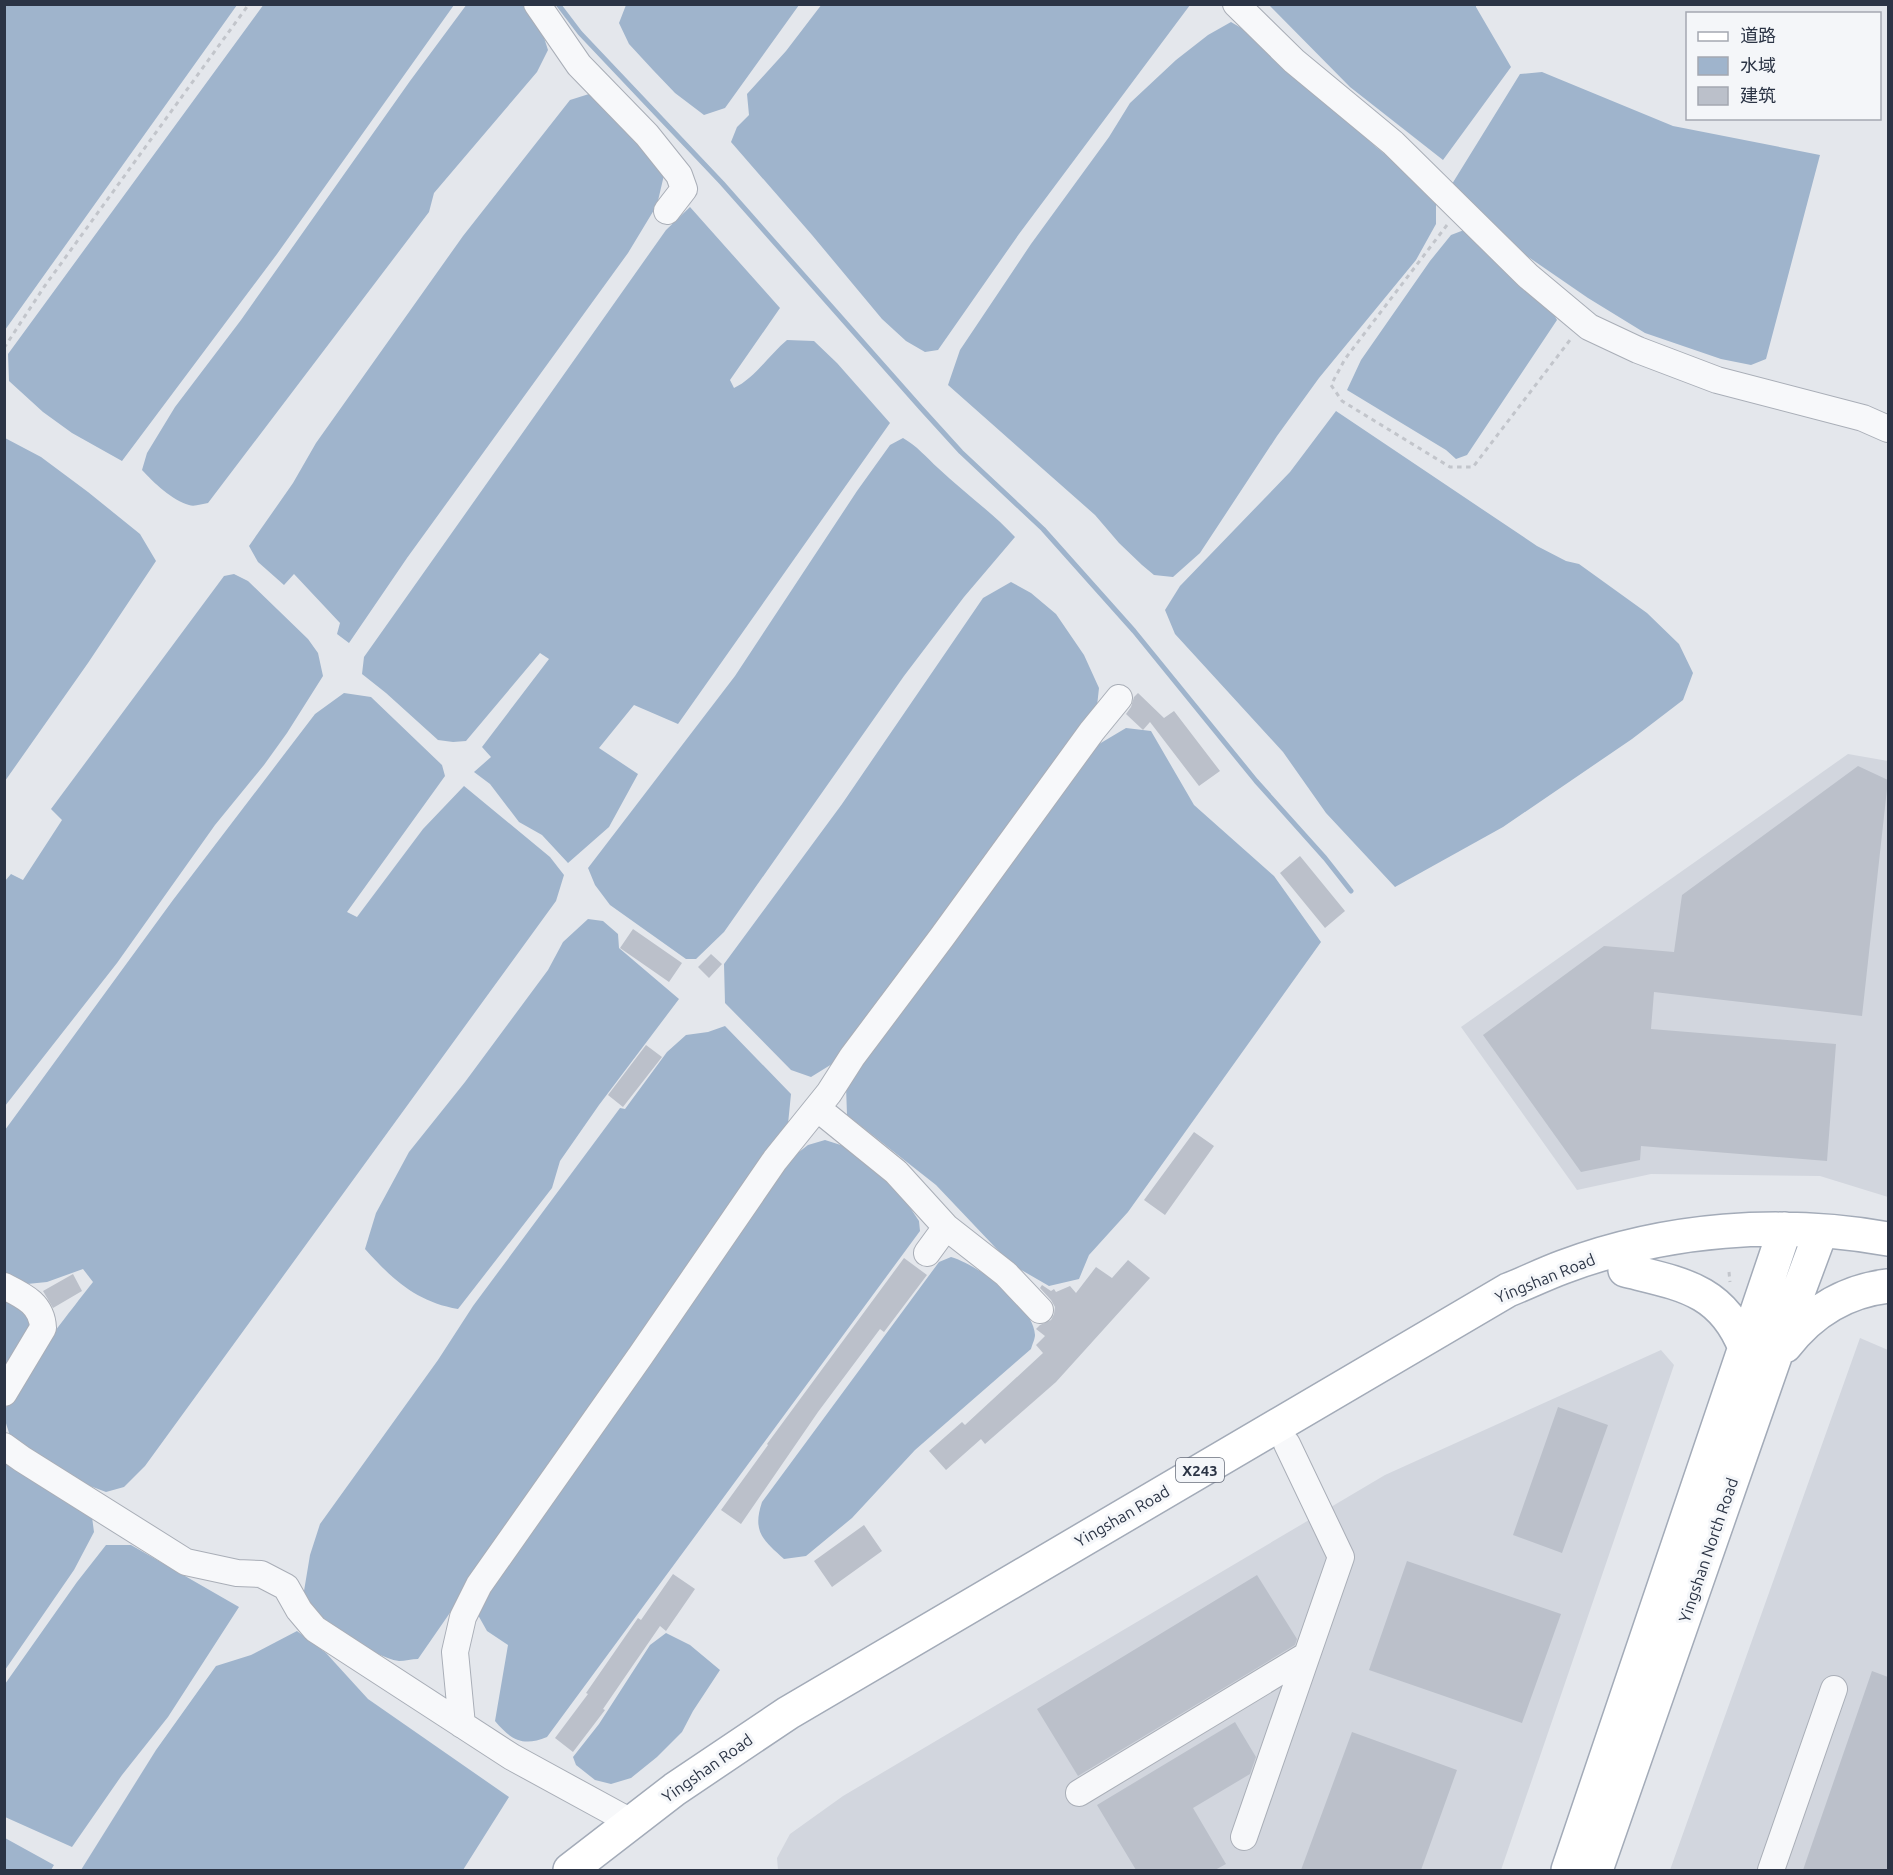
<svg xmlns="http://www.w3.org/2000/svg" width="1893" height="1875" font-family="Ubuntu,'Noto Sans SC',sans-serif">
<rect width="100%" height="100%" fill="#e4e7ec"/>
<!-- built -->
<path fill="#d2d6de" d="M1848,754L1888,761V1197L1820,1176L1651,1174L1577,1190L1461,1027Z
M1860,1338L1888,1350V1870H1670Z
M1661,1350L1674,1365L1501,1870H778L777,1858L790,1834L843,1796L1385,1475Z"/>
<!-- water -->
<path fill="#9fb4cc" d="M5,4L237,5L5,330L4,5Z
M264,4L454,5L277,254L122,461L72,433L43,412L9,381L8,354Z
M467,4L525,5L537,16L548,50L537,72L434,193L429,212L208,503C202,504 194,507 189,505C173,501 153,482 142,470L147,453L175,407L241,320L410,81Z
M822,4H1190V5L1019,234L938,350L925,352L906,341L882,319L812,235L731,142L737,127L749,115L747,94L786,51Z
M626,5V4L799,5L725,108L704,115L675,93L653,70L629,44L619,23Z
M1269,5H1476V7L1511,67L1443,160L1350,87Z
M1231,22L1255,36L1376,147L1436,195V224L1416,260L1319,378L1277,436L1200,553L1173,577L1154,575L1142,565L1119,543L1095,515L948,385L960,350L1031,244L1109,137L1130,103L1176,60L1208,35Z
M1542,72L1673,126L1820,155L1766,359L1751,365L1721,359L1645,333L1588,298L1524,254L1452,184L1520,74Z
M589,94L603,104L664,175L657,205L628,253L407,558L349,643L337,634L340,623L294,574L284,585L258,562L249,546L293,483L316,443L463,236L570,100Z
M690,207L780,308L730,380L734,388C754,379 769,355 787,340L814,341L837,363L890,423L678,724L634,705L599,748L638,774L609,827L568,863L542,835L519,822L490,784L474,772L491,757L482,747L549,659L540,653L466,741L453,742L438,740L386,693L362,674L364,657L666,230Z
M1464,230L1550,307L1557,320L1467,455L1456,459L1446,450L1347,390L1361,360L1430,261L1451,235Z
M1336,411L1537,546L1566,561L1579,564L1647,613L1679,644L1693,673L1683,700L1632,739L1503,827L1395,887L1326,813L1283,752L1175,634L1165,610L1180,586L1290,472Z
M5,438L41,457L88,492L140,534L156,561L88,663L5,781Z
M903,438C917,446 926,457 938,468C963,492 992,512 1015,537L964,597L904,676L724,932L696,959H686L610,905L595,885L588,868L735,676L857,491L890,445Z
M234,574L248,581L308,639L318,653L323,676L287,733L264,765L215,825L117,963L5,1106V881L11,874L23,880L62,820L51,809L224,576Z
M1011,582L1031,593L1056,614L1084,655L1099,688L1097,706L867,1020L832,1064L811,1077L791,1070L725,1003L724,964L842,804L983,598Z
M344,693L371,697L442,765L445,776L347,912L357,917L423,829L464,786L550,857L564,875L556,901L145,1466L124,1487L106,1492L69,1478L10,1436C8,1429 4,1420 5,1413C6,1391 76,1304 93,1282L83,1269L47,1282L27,1284L5,1274V1130L173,900L315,714Z
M1126,728L1151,731L1194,805L1274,876L1321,942L1128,1212L1089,1255L1079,1279L1049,1286L1011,1264L936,1185L847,1115L846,1086L1089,750Z
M588,919L603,921L618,934L619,948L679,999L599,1105L560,1161L552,1188L458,1309C417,1302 393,1280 365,1249L376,1213L409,1152L465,1082L548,970L563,942Z
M725,1026L791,1094L788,1124L418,1659C412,1659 405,1661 399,1661C371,1657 325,1620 302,1603L310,1555L320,1524L438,1360L473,1306L620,1108L625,1109L667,1052L686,1035L708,1032Z
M825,1140L847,1147L858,1153L903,1197L919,1221L920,1231L547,1737C523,1747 511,1740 495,1721L508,1645L487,1631L478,1615L486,1594L790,1159L808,1145Z
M951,1257C978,1265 1033,1304 1035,1335C1035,1339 1032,1345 1031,1349L915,1450L852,1518L806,1556L784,1559C763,1540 752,1532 762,1502L939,1262Z
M5,1295L36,1315L5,1381Z
M5,1456L92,1517L94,1532L74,1570L5,1670Z
M106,1545H131L239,1607L168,1717L122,1775L72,1847L5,1817V1684L77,1582Z
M297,1631L326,1653L368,1699L509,1797L463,1870H81L156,1750L216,1666L251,1655Z
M666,1633L690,1645L720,1670L693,1711L682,1732L657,1757L631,1778L611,1784L595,1780L576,1765L573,1757L599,1724L650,1645Z
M5,1838L54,1865L51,1870H5Z"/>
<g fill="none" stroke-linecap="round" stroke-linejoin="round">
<!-- stream -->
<path stroke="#9fb4cc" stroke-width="5" d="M558,4L580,33L722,183L921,408L961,452L1043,529L1134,631L1256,781L1325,858L1351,891"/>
</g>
<!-- building -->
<path fill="#bbc0ca" d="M1138,693L1164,718L1174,711L1220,771L1199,786L1150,722L1143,730L1126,714L1131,707L1134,697Z
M1858,766L1888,780L1862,1016L1654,992L1651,1029L1836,1044L1827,1161L1641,1146L1640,1160L1581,1172L1483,1035L1604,946L1674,952L1682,895Z
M1300,856L1345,911L1325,928L1280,873Z
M633,929L682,963L669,982L620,948Z
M711,954L722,964L709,978L698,967Z
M646,1045L662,1057L623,1107L608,1095Z
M1194,1132L1214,1146L1165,1215L1144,1200Z
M904,1258L927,1275L884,1332L880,1329L818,1412L741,1524L721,1510L768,1445L767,1444Z
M1128,1260L1150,1278L1056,1382L985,1444L981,1439L946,1470L929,1451L962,1422L965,1425L1043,1353L1036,1345L1045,1336L1036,1329L1040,1325L1051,1320L1054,1314L1055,1307L1051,1300L1040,1288L1042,1285L1051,1291L1054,1289L1056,1292L1070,1286L1076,1293L1096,1267L1112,1278Z
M73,1274L82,1291L53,1308L43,1291Z
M1558,1407L1608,1425L1562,1553L1513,1535Z
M864,1525L882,1551L832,1587L814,1561Z
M1407,1561L1561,1614L1522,1723L1369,1670Z
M673,1574L695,1589L666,1631L660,1626L603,1709L605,1710L573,1752L555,1738L588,1694L586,1693L638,1618L641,1620Z
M1257,1575L1297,1639L1295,1645L1078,1776L1037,1709Z
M1872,1671L1888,1677V1870H1803Z
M1235,1722L1256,1757L1250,1774L1193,1808L1226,1864L1215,1870H1136L1097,1805Z
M1352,1732L1457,1770L1421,1870H1301Z"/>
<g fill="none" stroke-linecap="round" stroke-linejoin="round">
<defs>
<path id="minor" d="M537,4L579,65L647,135L679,175L684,189L667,211
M1236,4L1294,61L1393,143L1528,276L1589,327L1638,350L1717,380L1863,418L1888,429
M817,1108L896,1172L946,1227L1006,1274L1040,1310
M927,1253L946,1227
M4,1286C24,1296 42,1304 43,1328L4,1393
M4,1446L22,1459L186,1562L237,1573L261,1574L286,1587L299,1610L315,1629L512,1757L631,1822
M462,1725L455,1652L463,1617L479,1585L641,1355L775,1160L829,1093L852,1057L942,937L1092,731L1119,698
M1079,1793L1307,1655L1341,1557L1287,1444
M1244,1837L1307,1655
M1771,1870L1834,1689"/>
<path id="major" d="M1625,1270C1681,1284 1722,1289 1745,1348
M1785,1346C1811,1312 1845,1291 1888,1286
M570,1870L675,1789L788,1713L1508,1290C1526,1283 1544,1274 1563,1267C1667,1228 1780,1220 1888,1239
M1568,1870L1785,1229
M1596,1870L1786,1325L1821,1231"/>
</defs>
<!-- minor casing -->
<use href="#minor" stroke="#a9aeb7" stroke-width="28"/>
<!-- major casing -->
<use href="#major" stroke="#a3abb8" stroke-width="36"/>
<!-- path -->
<path stroke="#c2c5cb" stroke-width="3" stroke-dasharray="4.5 4.5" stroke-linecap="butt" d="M1447,225L1345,359L1331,385L1342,401L1450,467H1473L1570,340
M4,348L44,287L249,4
M1729,1272L1730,1282"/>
<!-- minor -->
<use href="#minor" stroke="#f7f8fa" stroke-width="26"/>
<!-- major -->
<use href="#major" stroke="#fff" stroke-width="33"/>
</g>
<g text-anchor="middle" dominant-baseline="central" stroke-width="6" stroke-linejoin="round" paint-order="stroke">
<!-- shield labels -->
<rect fill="#f4f6f9" stroke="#676e7b" stroke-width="1.5" x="1176" y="1458" width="48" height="24" rx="4.5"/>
<g font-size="15" font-weight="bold" fill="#2b3445">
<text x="1200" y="1470">X243</text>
</g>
<!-- street labels -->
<g font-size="16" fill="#2b3445" stroke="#f4f6f9">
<text transform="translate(1545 1278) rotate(-22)">Yingshan Road</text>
<text transform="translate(1122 1516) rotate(-30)">Yingshan Road</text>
<text transform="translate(1708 1550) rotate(-71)">Yingshan North Road</text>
<text transform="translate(707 1768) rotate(-35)">Yingshan Road</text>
</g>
</g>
<!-- border -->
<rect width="1893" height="1875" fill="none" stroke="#2b3445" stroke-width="12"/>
<!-- legend -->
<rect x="1686" y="12" width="195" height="108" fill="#f4f6f9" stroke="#a4a8b1" stroke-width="1.5"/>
<rect x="1698" y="32" width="30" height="9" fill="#ffffff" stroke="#a4a8b1" stroke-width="1.5"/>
<text x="1740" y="42" font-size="18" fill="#2b3445">道路</text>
<rect x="1698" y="57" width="30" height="18" fill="#9fb4cc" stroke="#a4a8b1" stroke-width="1.5"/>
<text x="1740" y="72" font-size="18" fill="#2b3445">水域</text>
<rect x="1698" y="87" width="30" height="18" fill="#bbc0ca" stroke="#a4a8b1" stroke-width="1.5"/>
<text x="1740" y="102" font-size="18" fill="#2b3445">建筑</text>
</svg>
